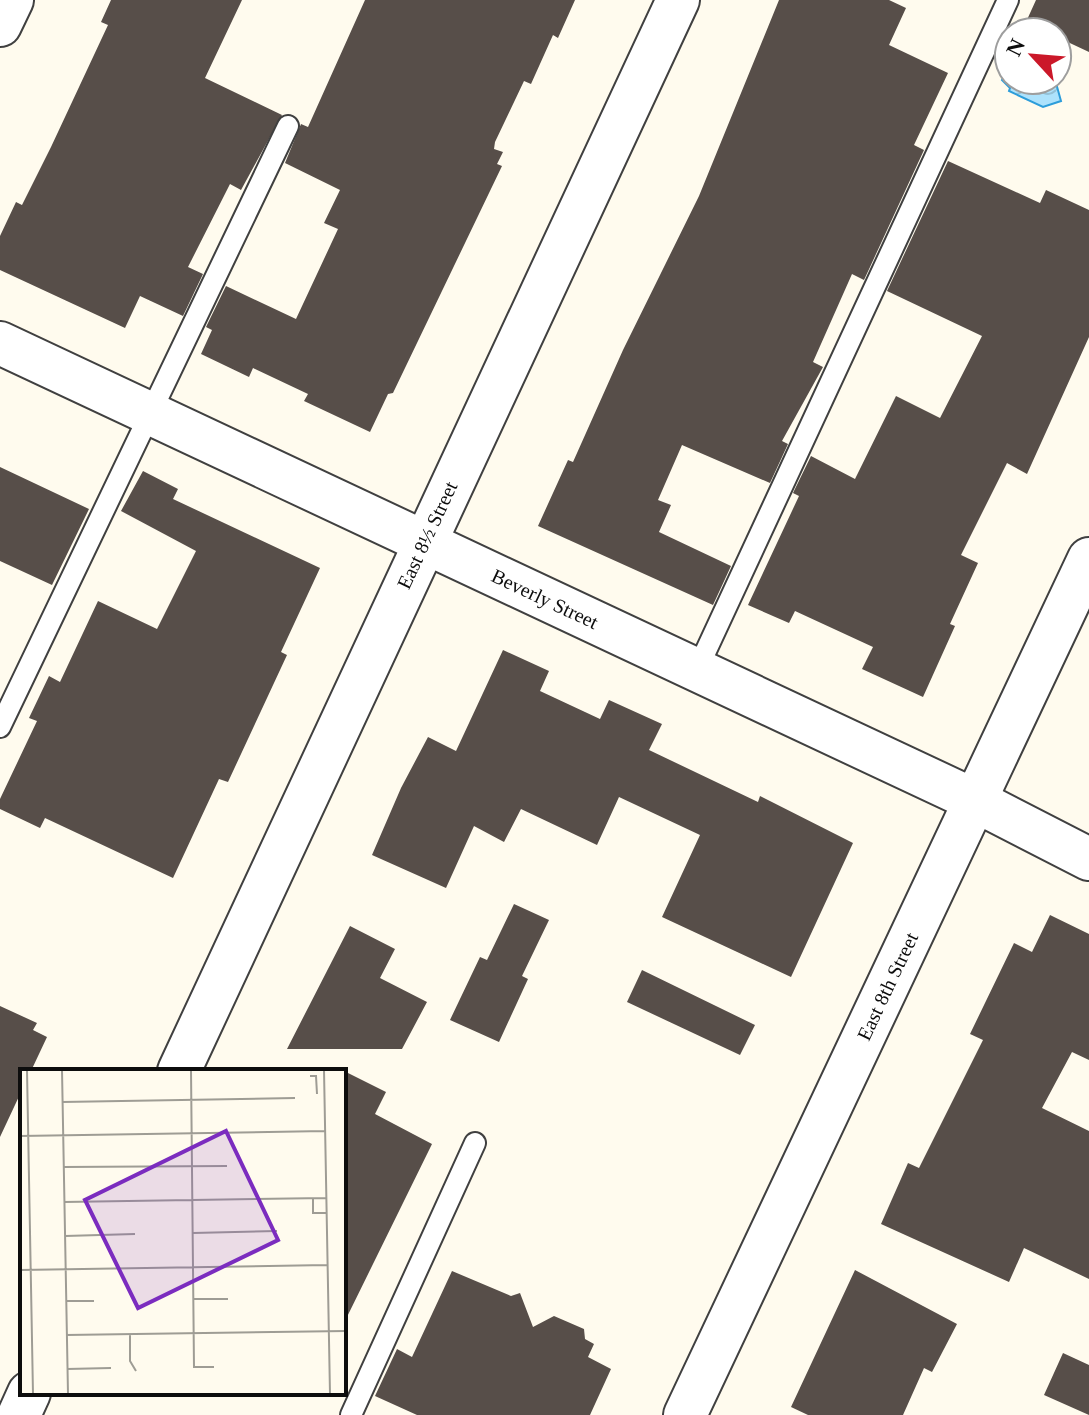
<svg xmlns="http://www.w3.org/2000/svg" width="1089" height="1415" font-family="Georgia,serif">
<defs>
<pattern id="water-waves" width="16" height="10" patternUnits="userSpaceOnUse" patternTransform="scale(2)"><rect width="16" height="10" fill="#ade2fc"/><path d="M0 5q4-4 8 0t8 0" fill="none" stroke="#94c1d7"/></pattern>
</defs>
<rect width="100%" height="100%" fill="#fffbee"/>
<!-- water -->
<path fill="url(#water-waves)" stroke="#2d9dda" stroke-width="2" d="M1007,69L1009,80L1056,83L1061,101L1043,107L1009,91L1010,88L1002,80Z"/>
<!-- building -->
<path fill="#574e49" d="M111,0H242L205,78L282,115L241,190L230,184L188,267L203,274L183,316L140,296L125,328L0,270V236L16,202L22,205L51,147L108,25L101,22Z
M365,0H575L558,38L553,35L531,84L524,81L495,142L494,149L503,152L497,164L502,166L393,393L388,394L370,432L304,401L308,394L253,368L249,377L201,354L212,330L206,327L226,286L296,319L338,229L324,223L340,190L285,163L301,124L308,127Z
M779,0H889L906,8L889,45L948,73L914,145L924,150L864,280L852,274L813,362L823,367L782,441L788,444L770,483L682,445L658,500L671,505L659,532L731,566L713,605L538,526L568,460L573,462L623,350L699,196Z
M1036,0H1089V52L1057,37V32H1047L1026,22Z
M948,161L1040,203L1046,190L1089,210V337L1027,474L1007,463L961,555L978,563L950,624L955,626L923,697L862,669L873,647L795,611L789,623L748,605L799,496L793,493L811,456L855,479L896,396L940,418L982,336L887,291Z
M0,467L89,509L52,585L0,561Z
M143,471L178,489L173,499L320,568L281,652L287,655L228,782L219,779L173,878L45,818L40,828L0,809V799L37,721L29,718L49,676L60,682L98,601L157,629L196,551L121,511Z
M503,650L549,671L540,691L600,719L609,700L662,724L649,750L758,802L760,796L853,843L791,977L662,917L700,835L619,797L597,845L521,809L504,842L474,826L446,888L372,855L401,788L428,737L456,751Z
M514,904L549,920L522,976L528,979L499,1042L450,1020L480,957L487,960Z
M1050,915L1089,934V1060L1072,1052L1042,1108L1089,1131V1279L1024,1248L1009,1282L881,1224L908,1163L919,1168L983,1040L970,1034L1014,943L1032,952Z
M350,926L395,949L380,978L427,1002L402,1049H287Z
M642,970L755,1025L740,1055L627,1002Z
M0,1006L37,1023L33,1030L47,1037L31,1071H22V1090L0,1137Z
M344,1071L386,1092L375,1114L432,1144L344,1323Z
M855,1270L957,1324L932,1372L924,1368L903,1415H808L791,1407Z
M452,1271L511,1296L520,1293L533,1327L554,1316L584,1329L585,1339L594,1344L588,1357L611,1369L590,1415H417L375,1396L397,1349L412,1357Z
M1063,1353L1089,1365V1415L1044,1395Z"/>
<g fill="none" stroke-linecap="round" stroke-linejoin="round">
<defs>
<path id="service" d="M697,670L1008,0
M0,727L288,126
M351,1415L475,1143"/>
<g id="minor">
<path d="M0,25L12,0"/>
<path id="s1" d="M0,343L976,801L1089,859"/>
<path d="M179,1071L678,0"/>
<path d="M19,1415L29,1393"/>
<path id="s2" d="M685,1415L1089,559"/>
</g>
</defs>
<!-- service casing -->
<use href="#service" stroke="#404040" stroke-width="24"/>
<!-- minor casing -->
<use href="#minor" stroke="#404040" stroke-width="46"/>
<!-- service -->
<use href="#service" stroke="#fff" stroke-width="20"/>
<!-- minor -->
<use href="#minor" stroke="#fff" stroke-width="42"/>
</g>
<g text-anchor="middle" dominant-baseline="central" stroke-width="8" stroke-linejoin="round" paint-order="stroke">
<!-- street labels -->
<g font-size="20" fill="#0d0d0d" stroke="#fff">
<text transform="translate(427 535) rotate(-65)">East 8½ Street</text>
<text stroke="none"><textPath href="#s1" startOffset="602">Beverly Street</textPath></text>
<text stroke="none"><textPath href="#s2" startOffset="474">East 8th Street</textPath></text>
</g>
</g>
<!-- overview -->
<g transform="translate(20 1069)">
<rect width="326" height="326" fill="#fffbee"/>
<path fill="none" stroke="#9e9c94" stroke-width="2" d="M7,1L13,325M42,1L48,325M171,1L174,298H194M304,1L310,325M290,7H296L297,25M42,33L275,29M0,67L305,62M43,98L207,97M293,129V144H306M44,133L306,129M173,164L257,162M45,167L115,165M0,201L307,196M173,230H208M46,232H74M110,265V292L116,302M46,266L326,262M47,300L91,299"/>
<path fill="#7b2cbf" fill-opacity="0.15" stroke="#7b2cbf" stroke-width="4" d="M206,62L258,171L118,239L65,131Z"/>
<rect width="326" height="326" fill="none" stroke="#0d0d0d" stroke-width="4"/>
</g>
<!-- north arrow -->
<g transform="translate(1033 56) rotate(296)"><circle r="38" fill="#ffffff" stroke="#9e9e9e" stroke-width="2"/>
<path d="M0-6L14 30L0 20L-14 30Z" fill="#cb1829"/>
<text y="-12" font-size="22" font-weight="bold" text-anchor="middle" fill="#0d0d0d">N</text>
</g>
</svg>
